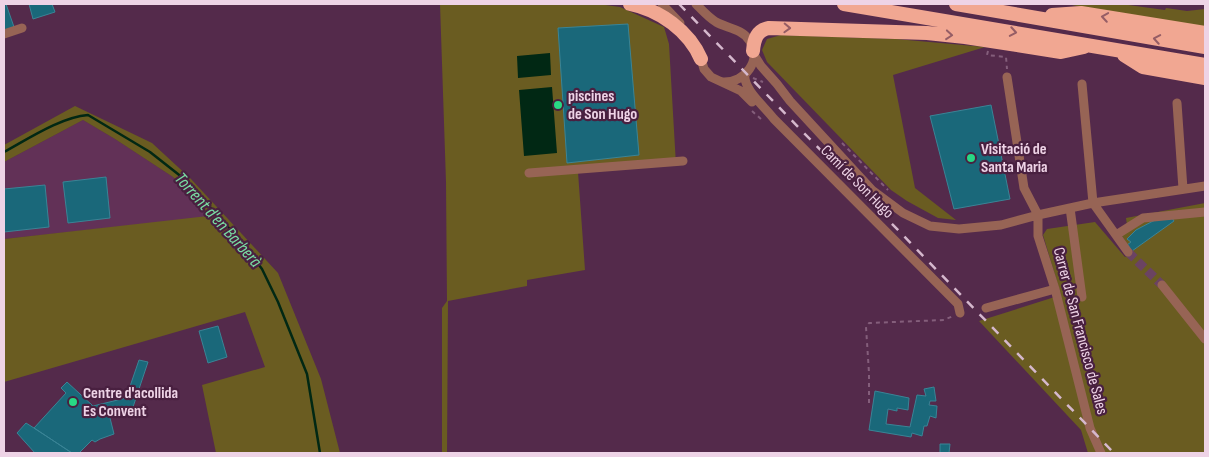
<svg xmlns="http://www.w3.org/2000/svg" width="1209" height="457" font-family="'Sofia Sans Condensed',sans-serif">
<rect width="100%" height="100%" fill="#542a4b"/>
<!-- built -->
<path fill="#623157" d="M83,120L115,139L173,177L208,217L4,239V162Z"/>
<!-- green -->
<path fill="#6a5c21" d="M440,4H598L620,7L664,27L669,44L676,165L578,172L585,270L527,280V286L448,301L447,453H442V308L447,301L446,182Z
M1066,4H1121L1165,10L1166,8L1187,11L1205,9V27L1160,21Z
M781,35L896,39L985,47L893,75L915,188L956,220L938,218L907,201L891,190L767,62L762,50L767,39Z
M75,106L152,143L191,179L278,273L321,379L340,453H216L202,385L265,367L245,312L4,382V239L208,216L173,177L115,139L83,120L4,162V145Z
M1205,203V453H1088L1081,430L979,321L1061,295L1043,235L1047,229L1095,222L1125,257L1132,251L1122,236L1127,225L1126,218Z"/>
<!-- water -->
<path fill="#012814" d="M550,53L551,75L518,78L517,56Z
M552,87L557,153L524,156L519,90Z"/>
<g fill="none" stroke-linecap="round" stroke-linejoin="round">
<!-- stream -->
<path stroke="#012814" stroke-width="2.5" d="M4,152C28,139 61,117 88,115L150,152L183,178L239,239L262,269L278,302L307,374L320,453"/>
</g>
<!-- building -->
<path fill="#1a687a" stroke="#3a8496" d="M4,4H6L14,27L4,31Z
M29,4H52L55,12L33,19Z
M628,24L639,155L567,163L558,28Z
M991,105L1010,199L954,209L930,116Z
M106,177L110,218L68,223L63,182Z
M45,185L49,227L4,232V189Z
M1170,215L1174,221L1132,251L1127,245L1131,242L1127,239L1136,230L1157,219Z
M218,326L227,357L208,363L199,331Z
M139,360L148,362L131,413L123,415L122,408L109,414L114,434L100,439L95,442L92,440L79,453H72L34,428L66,393L61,388L67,382L93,406L126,398Z
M934,387L936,401H930L929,405L937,406L936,418L930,416L927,426H924L922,436L912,433L911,437L869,430L875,391L909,398L908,410L897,408V411L888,409L886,424L910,427L917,395L926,396L924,389Z
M26,423L34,428L72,453H35L17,433Z
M940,444H950L949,453H940Z"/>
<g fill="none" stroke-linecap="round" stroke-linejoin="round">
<!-- minor-tunnel -->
<path stroke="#6b4362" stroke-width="9" stroke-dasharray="9 4.5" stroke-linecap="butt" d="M1128,252L1162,285"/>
<!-- path -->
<path stroke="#845e7b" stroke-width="2" stroke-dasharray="4 4" stroke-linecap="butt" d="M988,51L987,55L1006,57L1007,69
M753,78L763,82
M752,111L761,119
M842,143L888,190
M869,403V373L866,327L869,323L944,320L953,316"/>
<!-- minor -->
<path stroke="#976455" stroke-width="9" d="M662,4L680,23
M696,4C702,10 708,17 716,22C727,28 742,29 749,40C763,60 745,83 723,82
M4,34L22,28
M700,55L704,69L711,77L741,91L752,102
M754,55L761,66L777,84L790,101L872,190L903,213L930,226L959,229L1001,225L1038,215L1024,188L1007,77
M745,75C743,89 765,107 774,119L958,304L960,313
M1082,84L1093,203L1128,252
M1177,103L1183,189
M529,173L683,161
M1070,208L1082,297
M1116,235L1143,218L1205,212
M1162,285L1205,339
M986,308L1055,289
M1101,453L1090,428L1055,289L1038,236V215L1093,203L1205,186"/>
<!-- highway -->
<path stroke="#f1a792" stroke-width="14" d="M630,4C660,10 689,31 701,59
M844,4L1205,65
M956,4L1205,47
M1052,15L1081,13L1205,33
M753,51C754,39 757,30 769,28L927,33L965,37L1061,52L1084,47
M1124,55L1143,67L1205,78"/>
<!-- rail -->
<path stroke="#d5b8cd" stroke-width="2.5" stroke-dasharray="9 9" stroke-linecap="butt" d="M679,4L1114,453"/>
</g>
<!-- one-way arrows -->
<defs><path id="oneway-chevron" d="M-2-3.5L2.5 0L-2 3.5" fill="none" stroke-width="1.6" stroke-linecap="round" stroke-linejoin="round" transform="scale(1.25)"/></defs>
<g stroke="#955d65">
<use href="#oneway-chevron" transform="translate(1105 17) rotate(-171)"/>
<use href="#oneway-chevron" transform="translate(787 28) rotate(2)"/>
<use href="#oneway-chevron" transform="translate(1013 32) rotate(10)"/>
<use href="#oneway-chevron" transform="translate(949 35) rotate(5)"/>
<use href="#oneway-chevron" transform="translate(1157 39) rotate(-170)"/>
</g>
<!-- markers -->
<g fill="#28d885" stroke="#492040" stroke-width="2">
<circle cx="558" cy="105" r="5"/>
<circle cx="971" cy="158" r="5"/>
<circle cx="73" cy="402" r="5"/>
</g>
<g text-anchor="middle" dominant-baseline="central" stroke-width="4.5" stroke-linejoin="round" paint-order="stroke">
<!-- poi labels -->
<g font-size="16" font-weight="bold" fill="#eed3e6" stroke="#492040" text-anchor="start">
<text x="568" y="96">piscines<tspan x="568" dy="18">de Son Hugo</tspan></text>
<text x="981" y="149">Visitació de<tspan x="981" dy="18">Santa Maria</tspan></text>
<text x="83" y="393">Centre d'acollida<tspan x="83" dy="18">Es Convent</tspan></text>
</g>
<!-- street labels -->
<g font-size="16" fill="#eed3e6" stroke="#492040">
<text transform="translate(857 182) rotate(45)">Camí de Son Hugo</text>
<text transform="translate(1080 331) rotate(75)">Carrer de San Francisco de Sales</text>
</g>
<!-- water labels -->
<g font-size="18" font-style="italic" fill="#79dca2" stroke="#492040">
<text transform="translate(218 220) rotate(48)">Torrent d'en Barberà</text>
</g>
</g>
<!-- border -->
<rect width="1209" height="457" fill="none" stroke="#eed3e6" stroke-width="10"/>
</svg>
